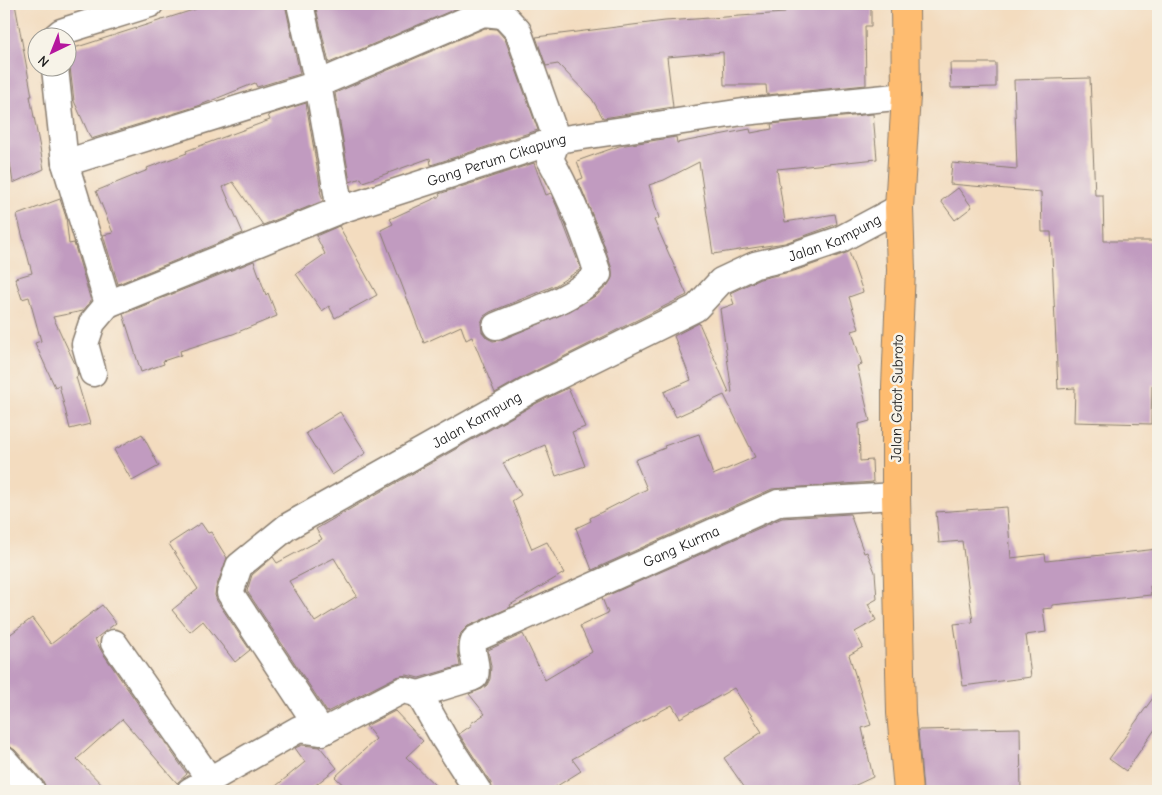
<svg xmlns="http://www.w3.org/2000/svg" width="1162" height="795" font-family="'Comic Neue',sans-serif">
<rect width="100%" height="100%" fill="#f7f3e8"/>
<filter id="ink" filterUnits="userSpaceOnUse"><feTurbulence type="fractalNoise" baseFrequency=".02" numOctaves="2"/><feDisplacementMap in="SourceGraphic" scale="10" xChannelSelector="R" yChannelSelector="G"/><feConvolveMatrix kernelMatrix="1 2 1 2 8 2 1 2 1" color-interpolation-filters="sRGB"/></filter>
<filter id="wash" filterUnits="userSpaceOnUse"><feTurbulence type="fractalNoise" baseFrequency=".0096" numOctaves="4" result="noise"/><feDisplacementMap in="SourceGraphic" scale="20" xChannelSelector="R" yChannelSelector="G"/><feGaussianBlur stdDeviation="1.12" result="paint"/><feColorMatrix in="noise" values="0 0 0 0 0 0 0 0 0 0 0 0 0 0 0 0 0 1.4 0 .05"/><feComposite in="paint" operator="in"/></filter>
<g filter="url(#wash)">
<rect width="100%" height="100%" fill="#f3dcbf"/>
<g id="blocks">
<!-- building -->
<path fill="#c19bc0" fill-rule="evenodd" d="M4,4H15L32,96H30L44,169L13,183L10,163H4Z
M195,4H285L300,74L257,87L255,83L198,106L91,139L74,101L68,50L196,9Z
M315,4H467L329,63Z
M785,4H871V26H865L866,85L767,95L766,85H724L723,52L667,57L673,107L603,118L592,99L558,64L546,66L536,37L665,21L785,13Z
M485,28L496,29L505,39L538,130L431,165L430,158L363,182L361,178L350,182L335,93Z
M950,63H996V87L951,88Z
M1090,78L1095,195H1103L1104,241H1158V385H1152L1151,424L1074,422L1075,388L1058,389L1051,232H1042L1041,192L950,184L952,163L1017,169L1014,80Z
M306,103L321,191H320L323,201L263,225L233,182L223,187L243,233L118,284L103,235L113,233L96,191L148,170L147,168L187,153L186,151L270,120L268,115Z
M873,114L877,159L777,169L785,222L835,214L837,224L785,243L713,254L699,162L664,180L649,185L659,218L654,220L687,295L523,377L495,393L472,337L466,340L461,326L424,343L381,230L393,224L390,219L440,196L439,194L534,163L546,195L551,193L557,207L581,269L556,285L490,312L484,316L481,323L482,332L487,338L493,341L501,340L570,311L597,295L608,285L612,278V269L602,239L578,180L583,178L577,161L619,146L676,137L677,143L750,129L751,133L772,129L771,124Z
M958,188L972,207L955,220L941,201Z
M60,199L66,217L69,244L74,243L91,301L83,311L53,317L76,366L78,376L76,377L90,424L70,429L59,385L55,387L35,343L41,341L29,297L22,299L15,278L32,273L17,215Z
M339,226L377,295L335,318L329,306L322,311L296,274L325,254L316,236Z
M849,252L863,292L849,297L859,329L852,331L862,364L857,366L870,421L859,424L860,461L872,460L873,482L772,489L592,570L576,528L591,521L590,518L647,489L635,460L665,448L664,446L699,434L713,475L755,457L724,395L676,417L664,392L691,380L674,336L699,323L729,392L727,393L732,392L720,309L734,304L730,293L760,279L794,271Z
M254,261L266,295L268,293L277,316L233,334L180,351L181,355L163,361L164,364L141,372L123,314Z
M568,388L585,427L572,432L585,466L556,476L545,445L503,463L521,495L512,501L532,549L547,542L564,573L510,605L511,607L468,626L461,633L458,642V654L460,666L419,678L407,675L396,677L327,712L247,591L252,575L273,557L277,563L322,539L316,529L357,505L537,403ZM334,558L357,596L315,622L289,581Z
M340,412L366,453L332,475L306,433Z
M142,434L159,466L132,481L114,450Z
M1007,507L1011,558L1045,554L1046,561L1158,549V584L1150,586L1151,595L1052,605V608L1043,609L1046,632L1026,635L1031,677L963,686L954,624L973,622L962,541L939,543L936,512Z
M850,514L864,553L867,552L875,572L877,599L868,604L876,620L855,632L863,647L849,655L871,725L862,728L873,777L843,791H747L724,758L762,732L734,688L680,718L672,705L572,759L581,771L549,791H493L491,783L459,734L472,725L471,723L485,714L469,694L482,689L487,685L490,679L491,666L488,650L523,634L545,680L592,652L580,626L608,613L602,598L782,518Z
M201,523L208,533L211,532L227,558L216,588L215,595L217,601L250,650L235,662L203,621L190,632L172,610L198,589L169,544Z
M102,605L116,623L95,639L102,652L187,774L177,783L122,719L77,759L108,791H47L43,781L15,750L9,746L4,745V639L32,618L51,644Z
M1158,691V725L1126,771L1109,759Z
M395,711L423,741L406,757L441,791H350L335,777L376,739L366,726Z
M1020,728L1021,791H923L918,730Z
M302,745L320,747L337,768L308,791H270L305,762L295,748Z"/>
</g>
</g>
<g filter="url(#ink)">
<use href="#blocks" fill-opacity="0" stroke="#887c6e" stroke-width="1"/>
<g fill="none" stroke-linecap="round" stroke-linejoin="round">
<defs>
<g id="minor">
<path d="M300,4L318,84L340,210"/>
<path d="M54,38L61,32L70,29L150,4"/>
<path d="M55,68L65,163L108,304"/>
<path d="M65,163L318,84L483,13L503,15L518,31L557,140L550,159C571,196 585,233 598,274C571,301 531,311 496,326"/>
<path id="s1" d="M93,373L85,344L92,323L108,304L340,210L557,140L743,112L906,96"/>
<path d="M114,643L210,780"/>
<path d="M419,694L445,740L478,791"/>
<path id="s2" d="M322,732L230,593L239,566L287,527L530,390L696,308L721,281L755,265L789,257L839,240L899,208"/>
<path d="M4,760L32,791"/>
<path id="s3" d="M190,791L299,729L322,732L403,690L419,694L471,678L475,676C479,663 468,651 475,639L778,503L896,496"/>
</g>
<path id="major" d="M905,4L906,96L899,208L901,270L896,386V496L901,713L908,791"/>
</defs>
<!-- minor casing -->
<use href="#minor" stroke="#887c6e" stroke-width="29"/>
<!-- major casing -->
<use href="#major" stroke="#887c6e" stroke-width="30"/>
<!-- minor -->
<use href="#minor" stroke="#fff" stroke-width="26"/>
<!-- major -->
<use href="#major" stroke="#febc70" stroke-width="28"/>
</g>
</g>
<g text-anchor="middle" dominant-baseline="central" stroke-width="5" stroke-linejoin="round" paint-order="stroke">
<!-- street labels -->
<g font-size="15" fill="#1c1c1c" stroke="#f7f3e8">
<text stroke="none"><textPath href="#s1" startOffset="492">Gang Perum Cikapung</textPath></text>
<text stroke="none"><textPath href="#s2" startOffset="880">Jalan Kampung</textPath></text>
<text transform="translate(897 398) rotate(-89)">Jalan Gatot Subroto</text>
<text stroke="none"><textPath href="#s2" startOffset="475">Jalan Kampung</textPath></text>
<text stroke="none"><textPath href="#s3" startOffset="579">Gang Kurma</textPath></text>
</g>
</g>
<!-- margin -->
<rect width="1162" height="795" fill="none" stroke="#f7f3e8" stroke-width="20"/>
<!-- north arrow -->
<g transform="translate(52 52) rotate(223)"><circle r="24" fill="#f7f3e8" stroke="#9f9d96"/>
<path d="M0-4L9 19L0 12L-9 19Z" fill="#b5179e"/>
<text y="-8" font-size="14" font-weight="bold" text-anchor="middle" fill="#1c1c1c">N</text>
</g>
</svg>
